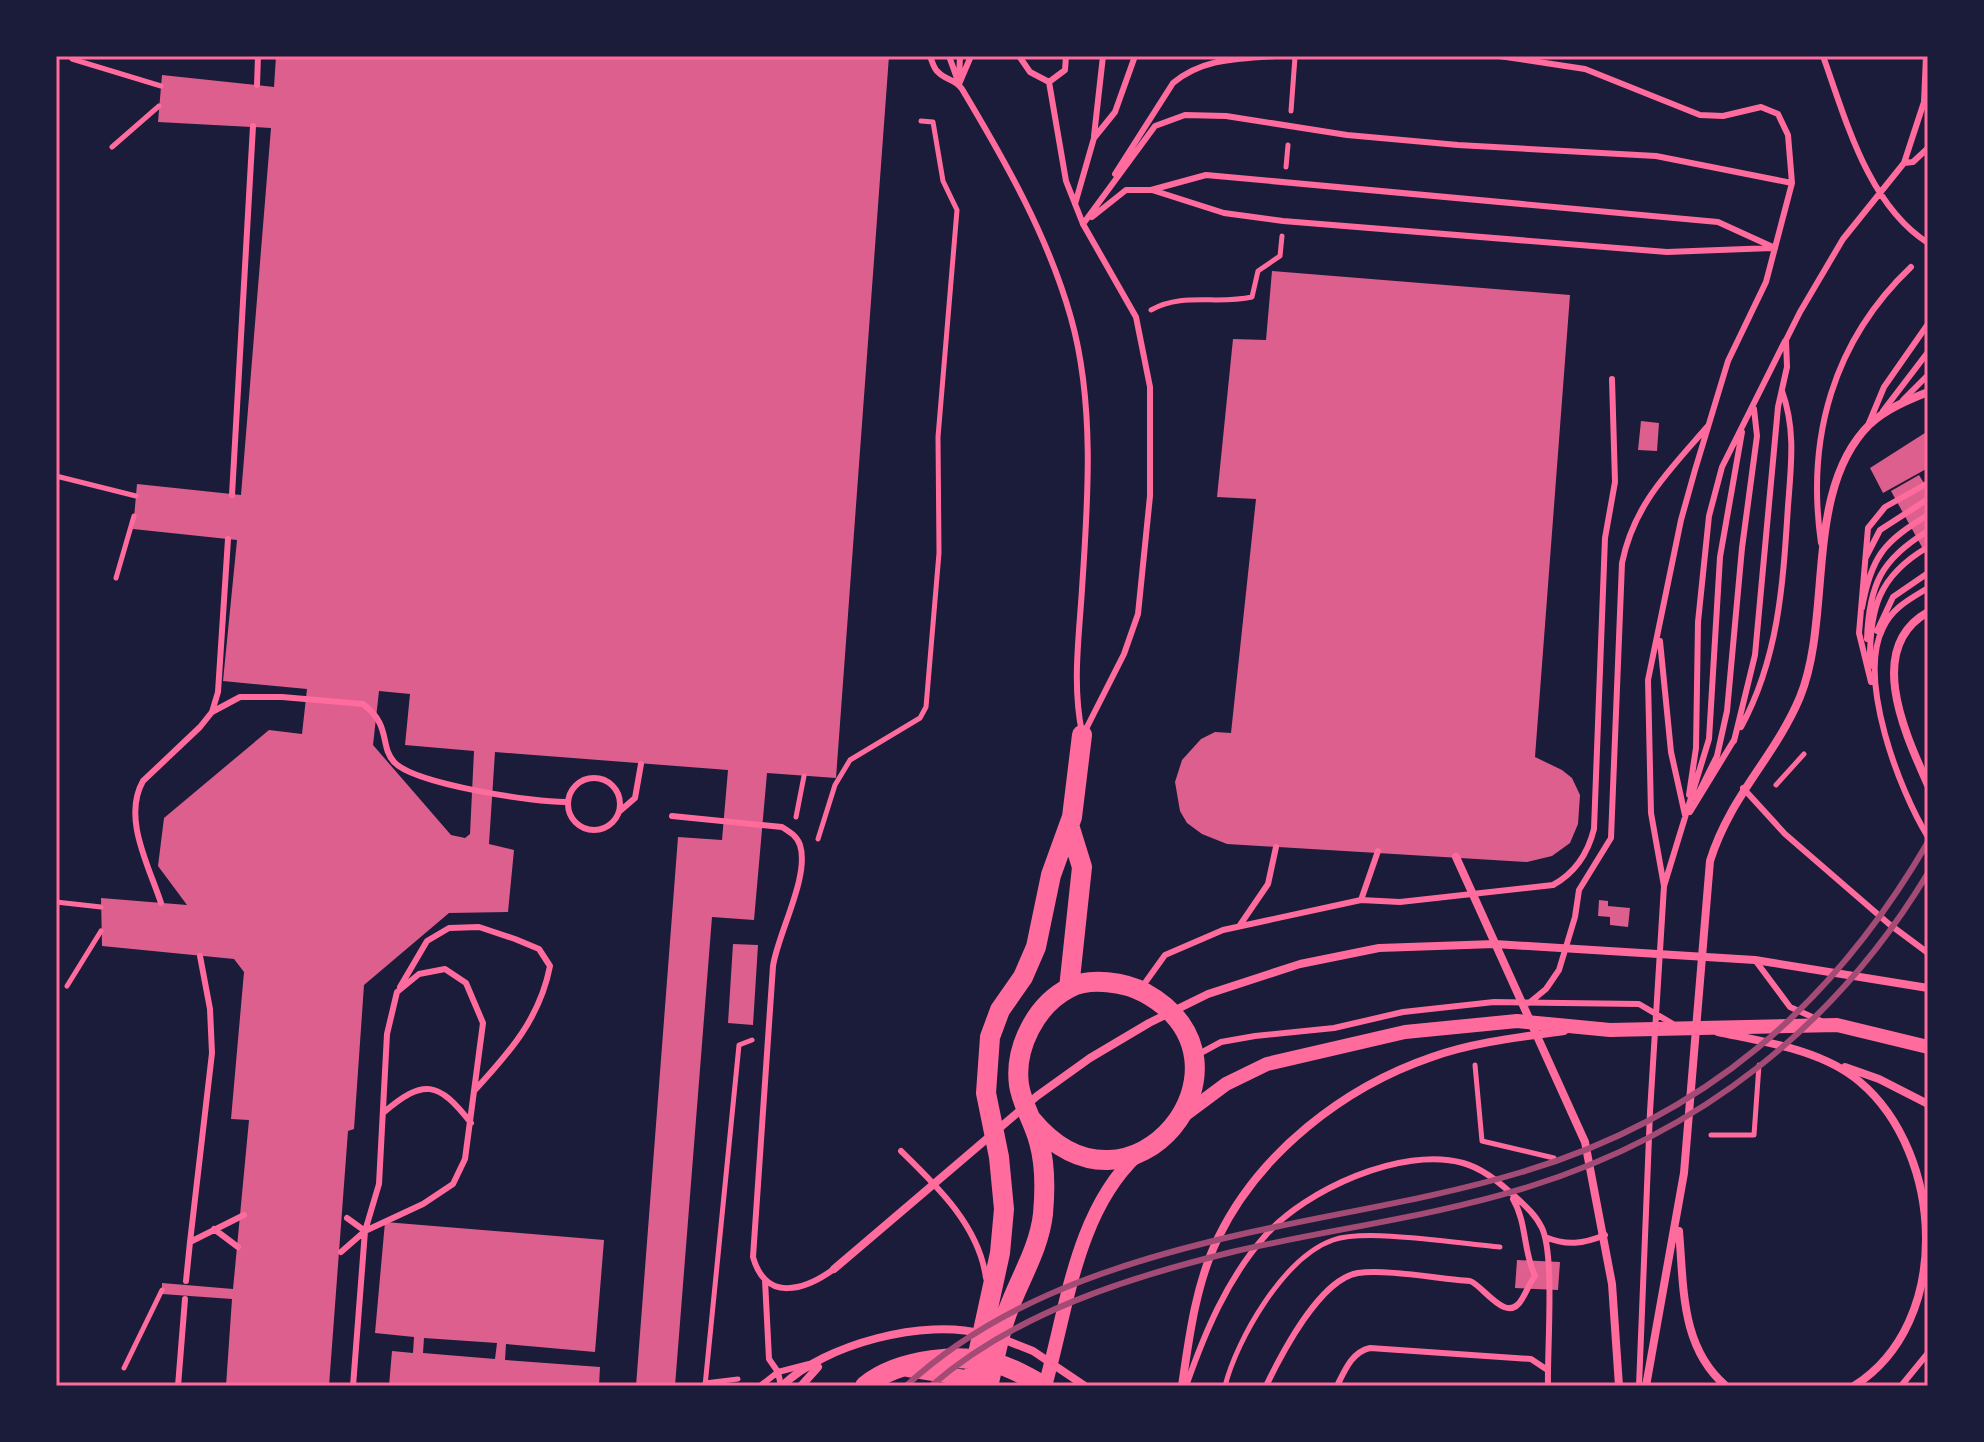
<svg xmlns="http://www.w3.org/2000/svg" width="1984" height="1442" font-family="'Varela Round',sans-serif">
<rect width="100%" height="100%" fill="#1b1b3a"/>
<!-- building -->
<path fill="#dd5f8e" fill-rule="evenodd" d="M276,56H889L836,778L767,773L754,920L712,917L675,1386H636L678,837L722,840L728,770L495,752L489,844L514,850L508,912L449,913L364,985L354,1129L348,1131L329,1386H226L232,1299L162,1294V1283L233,1289L249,1120L231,1119L244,972L234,959L102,946L101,898L187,905L158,866L164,818L269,730L302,734L307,689L223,681L237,540L133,529L137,484L241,495L271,128L158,122L162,75L274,87ZM379,691L410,694L405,745L474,751L470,834L465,838L451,835L373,745Z
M1272,271L1570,295L1535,757L1562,770L1572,778L1580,795L1578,824L1570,843L1552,856L1527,862L1227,844L1202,834L1187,823L1180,811L1175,782L1182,760L1201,739L1215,732L1231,733L1256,499L1217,497L1233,339L1266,340Z
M1641,421L1659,423L1657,451L1638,450Z
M1928,431V468L1883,493L1870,468Z
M1919,475L1928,490V558L1891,491Z
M1599,900L1608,901V906L1630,908L1628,927L1610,925V917L1598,916Z
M733,944L758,945L753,1025L728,1023Z
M385,1222L604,1240L595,1352L506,1344L505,1360L600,1367L599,1386H389L392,1351L413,1353L414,1337L375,1333ZM424,1338L497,1343L495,1359L423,1353Z
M1517,1260L1560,1262L1558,1290L1515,1288Z"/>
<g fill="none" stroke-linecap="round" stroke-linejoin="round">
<!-- path -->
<path stroke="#ff6b9d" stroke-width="5" d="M72,59L161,86
M1291,111L1295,57
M112,147L159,106
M1286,167L1288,145
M1151,310C1183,292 1217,305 1252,297L1258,271L1280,256L1282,236
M56,476L136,496
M116,578L134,516
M1776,785L1804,754
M796,817L804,776
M818,839L835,785L850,760L920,718L926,707L939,553L938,437L957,210L943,181L933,122L921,121
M56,902L101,907
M67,986L101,931
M1475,1065L1482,1141L1554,1158
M1711,1135H1754L1759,1065
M124,1368L162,1290
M705,1383L738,1379
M705,1386L739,1045L752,1040
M1225,1386C1237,1339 1284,1257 1333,1240C1367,1228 1460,1244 1500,1247"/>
<!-- service -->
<path stroke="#ff6b9d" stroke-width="6" d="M930,56C932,61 934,69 938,72C945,80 956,79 962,89C1005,161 1048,236 1071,318C1095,403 1088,501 1082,589C1079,638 1072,684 1082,733
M949,56L959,84
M1019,56L1030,72L1049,82
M1499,56L1585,69L1700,115L1723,116L1761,107L1778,114L1788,135L1792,183L1766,282L1728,361L1695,470L1681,520L1648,680L1651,813L1664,886
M1823,56C1846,120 1868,205 1928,243
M959,80L960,56
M1049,82L1066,181L1083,224L1136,317L1150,387V496L1138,614L1124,654L1084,733
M1049,82L1065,70L1066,56
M959,84L971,56
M257,85L258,56
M1094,136L1103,56
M1904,163L1924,102L1926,56
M1115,174L1173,83C1203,58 1237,59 1275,56
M1152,190L1224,213L1283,221L1667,252L1772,248
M1075,204L1094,138L1115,112L1135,56
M1092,217L1126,190H1151L1206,175L1718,222L1775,248
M1083,224L1155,126L1185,115L1226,116L1347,135L1458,145L1656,156L1792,183
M1903,400L1928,375
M1883,411L1928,352
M1869,423L1884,387L1928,324
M232,495L253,126
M1821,543C1806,438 1833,341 1911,267
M1866,557L1880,530L1928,499
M1928,588C1910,599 1892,608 1883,628C1857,679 1899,790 1928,837
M1862,608C1871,557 1884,541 1928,515
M1877,631L1893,597L1928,573
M1867,639C1869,585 1881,559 1928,531
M1660,641L1671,752L1685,815
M1870,666C1869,609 1878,576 1928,547
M1871,682L1859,633L1868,528L1885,507L1928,483
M212,712L240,697H282L363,704C392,726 379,745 394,762C414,784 536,803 568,802
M1741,727C1779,657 1783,583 1788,506C1791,466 1796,430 1782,391
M1734,741L1755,655L1778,407L1787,367L1786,340L1800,312L1843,239L1904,163L1913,162L1928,148
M568 804a26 26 0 1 1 52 0a26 26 0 1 1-52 0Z
M1743,788L1785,834L1889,924L1928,953
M1689,795L1696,748L1698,622L1709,516L1722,467L1785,341
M1696,798L1717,756L1727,711L1742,548L1757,436L1754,409
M620,811L635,798L641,764
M1690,812L1734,740
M672,816L782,827C790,832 797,836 800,845C810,876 778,933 773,966L753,1257C766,1303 805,1290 834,1269
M1361,900L1378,851
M161,903C149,866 122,818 143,781L200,727L212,712L218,692L228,539
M1240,925L1268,884L1276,847
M1755,960L1790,1007L1821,1021
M400,987L427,941L449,928L479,927L515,939L539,949L550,966C540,1018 510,1052 475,1090
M1142,987L1165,955L1223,930L1361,900L1400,902L1553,885C1575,873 1588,853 1594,829L1605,538L1615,482L1612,379
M1529,1003L1546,989L1559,970L1575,917L1579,890L1611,838L1622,563C1634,504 1669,471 1707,427
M1197,1055L1221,1042L1255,1036L1334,1028L1403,1012L1494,1002L1639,1004L1673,1024
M383,1113C424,1078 438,1081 471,1123
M901,1151C937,1186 979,1226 986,1278
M347,1218L365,1231
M214,1229L238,1247
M1545,1237C1567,1246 1583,1244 1605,1235
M190,1242L212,1053L210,1009L200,956
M341,1252L365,1231L423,1204L453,1184L465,1159L483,1023L466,983L445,969L419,974L397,992L387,1034L379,1184L365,1231L353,1386
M765,1280L769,1359L778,1372L781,1386
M186,1281L190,1242L244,1215
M178,1386L185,1299
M760,1386L778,1372L809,1364
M1186,1386C1205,1332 1227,1279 1265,1236C1305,1190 1402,1146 1463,1163C1481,1168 1496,1180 1510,1192C1522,1203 1535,1213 1542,1228C1555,1256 1547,1350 1548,1386
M1266,1386C1281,1355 1320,1279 1358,1273C1387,1269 1439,1279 1470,1281C1483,1285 1507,1326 1522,1299C1527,1291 1529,1284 1535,1276C1523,1251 1527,1223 1513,1199
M1337,1386C1345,1370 1352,1352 1370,1348L1531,1359L1546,1369
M1639,1386L1650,1112L1664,886L1709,739L1720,557L1742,432
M1901,1386L1928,1353"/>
<!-- minor -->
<path stroke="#ff6b9d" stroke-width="8" d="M1928,612C1864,648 1906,735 1928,785
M1456,857L1585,1142L1612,1284L1619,1386
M1718,1032C1765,1042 1823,1050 1860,1082C1944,1153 1954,1323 1854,1386
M1845,1067L1879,1079L1928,1104
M1679,1231C1684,1286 1680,1347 1726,1386
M834,1269L1037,1096L1090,1058L1149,1023L1208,994L1300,964L1379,948L1495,944L1755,960L1928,988
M1000,1338L1033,1351L1085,1386
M782,1386C825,1344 925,1318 983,1334
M801,1386L818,1367
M1182,1386C1189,1337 1196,1283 1218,1238C1259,1153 1344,1087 1432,1057C1474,1042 1521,1037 1564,1031
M1646,1386L1684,1173L1710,861C1730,796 1775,757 1800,697C1833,616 1803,490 1870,424C1886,409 1908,400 1928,392"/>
<!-- tertiary -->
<path stroke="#ff6b9d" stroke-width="14" d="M1183,1116L1226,1084L1267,1064L1405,1032L1517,1021L1610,1030L1837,1025L1928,1047
M1045,1386C1067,1309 1076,1212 1137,1155"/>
<!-- secondary -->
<path stroke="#ff6b9d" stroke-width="16" d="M908,1369L984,1381"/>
<!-- primary -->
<path stroke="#ff6b9d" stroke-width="20" d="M1069,988L1082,867L1069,825
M865,1386C898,1359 964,1351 1004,1366C1018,1371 1031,1379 1044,1386
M971,1386L1000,1253L1004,1209L999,1157L986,1093L990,1037L1000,1010L1023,977L1036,947L1051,875L1072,817L1082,735
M988,1386C994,1363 998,1338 1006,1316C1018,1281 1039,1250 1043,1214C1045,1192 1045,1163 1039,1142C1034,1122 1022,1105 1019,1085C1014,1048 1036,1005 1069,988C1090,977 1125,982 1145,993C1271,1062 1130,1240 1031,1119"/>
<!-- rail -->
<path stroke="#a44b75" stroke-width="6" d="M906,1386C990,1308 1100,1269 1209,1242C1312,1216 1419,1203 1522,1172C1704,1118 1833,1005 1928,842
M931,1386C1015,1313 1126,1278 1232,1252C1330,1229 1432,1217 1528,1187C1699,1134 1836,1026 1928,873"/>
</g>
<!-- border -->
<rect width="1984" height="1442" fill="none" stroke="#1b1b3a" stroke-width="116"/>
<rect x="58" y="58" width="1868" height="1326" fill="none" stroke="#ff6b9d" stroke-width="3"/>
</svg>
